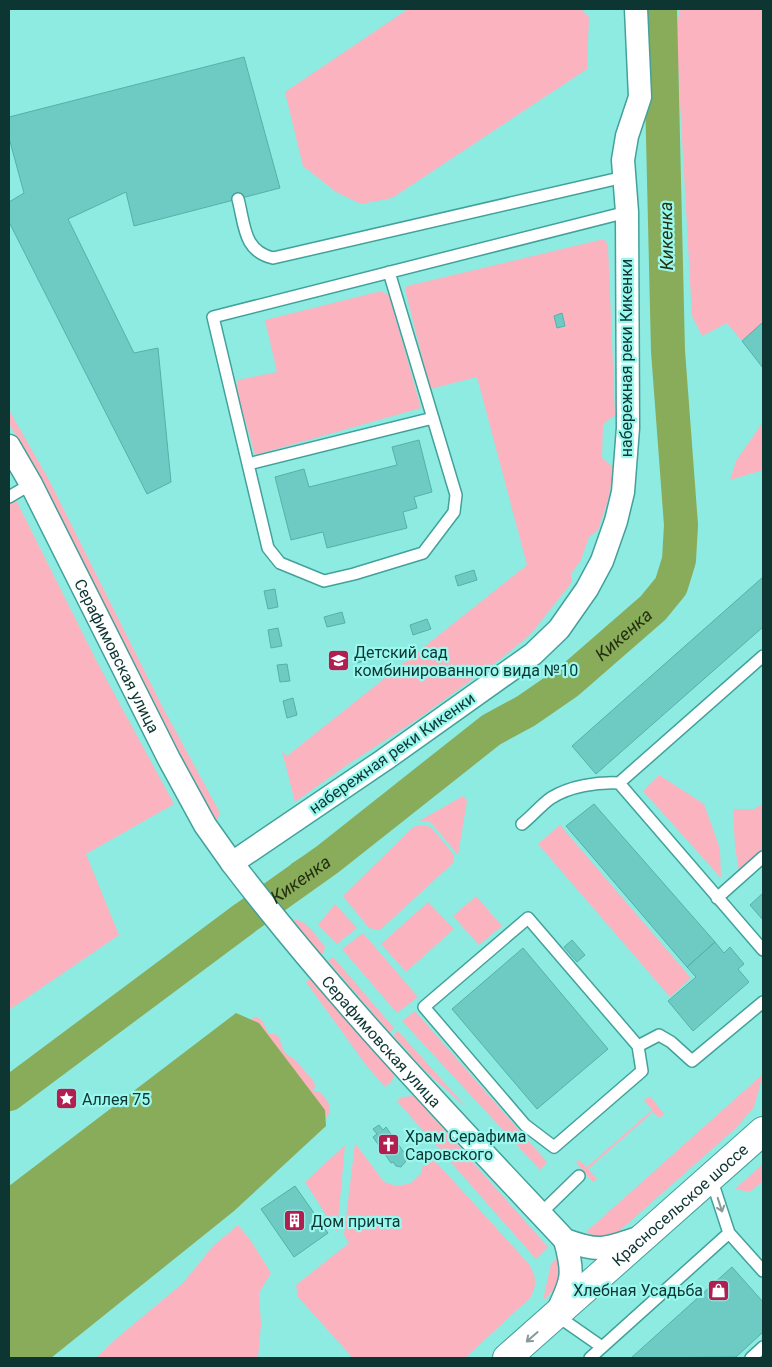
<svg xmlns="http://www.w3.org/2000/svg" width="772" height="1367" font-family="Roboto,sans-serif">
<rect width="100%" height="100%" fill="#8eebe2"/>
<!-- green -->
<path fill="#fbb3bf" d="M408,9H581L589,17L587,69L392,198L361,204L336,192L303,166L285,92Z
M680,9H763V322L742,341L727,323L702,336L692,316L676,31Z
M604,239L608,245L615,415L603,424L602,458L614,468L608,500L598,530L589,537L581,560L571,574L572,582L530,635L503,657L415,721L347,765L295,802L282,751L287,756L527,565L477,377L430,389L405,289L407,286Z
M381,291L389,295L421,408L255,455L236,388L238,380L277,372L265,320Z
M9,410L49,480L162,706L220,813L216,822L197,792L32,463L9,424Z
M763,422V470L730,480L736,461Z
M9,486L96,660L174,804L86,854L119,935L9,1010Z
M659,775L704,804L720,849L721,878L643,791Z
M463,796L467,801L458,855L433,825L429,821H419Z
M763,804V848L739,871L735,847L733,809H754Z
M422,825L431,827L454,855L453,863L380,930L369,928L343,896L413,827Z
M560,825L691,978L670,997L538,844Z
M476,896L502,926L479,945L453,916Z
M428,902L454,929L406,972L381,944Z
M335,904L357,928L337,944L318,925Z
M293,919C308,921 315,935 325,947L324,952L320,955Z
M363,933L418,997L397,1013L342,949Z
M333,957L394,1028L390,1033L328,961Z
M310,979L393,1072C395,1079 391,1083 385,1087L366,1065L306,982Z
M415,1011L547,1162L540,1170L402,1021Z
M253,1017H258L263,1022L268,1033L278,1035L284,1052L295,1060L312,1079L315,1085L314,1091H319C326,1098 334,1107 327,1117L320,1115L251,1024Z
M398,1031L469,1110L424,1070L393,1035Z
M763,1074L754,1107L737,1127L617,1233C607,1239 596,1237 586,1232Z
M414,1096L548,1247L536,1259L397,1101L402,1097Z
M650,1096L664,1114L659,1118L653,1112L588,1169L597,1179L593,1182L576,1163L579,1160L587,1167L652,1110L644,1100Z
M355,1143L384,1182L397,1186L411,1183L421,1174L426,1151L529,1264C536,1277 538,1284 530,1298L465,1358H353L298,1297L296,1285L349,1243L344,1235Z
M345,1145L337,1232L305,1182Z
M763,1164V1181L750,1192L735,1189Z
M238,1225L251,1241L271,1273L259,1293L261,1324L258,1358H96L117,1338L183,1283L213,1246Z
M558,1257C563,1274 557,1290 543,1300L551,1264Z"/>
<!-- water -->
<path fill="#89ac5b" d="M302,857L312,869L317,881L305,889L289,871L291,864Z
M236,1013L259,1023L325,1110L326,1126L234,1211L51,1358H9V1186Z"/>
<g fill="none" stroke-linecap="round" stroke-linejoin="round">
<!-- stream -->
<path stroke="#89ac5b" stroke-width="5.5" d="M238,908L245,918"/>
<!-- river -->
<path stroke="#89ac5b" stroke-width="34" id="s1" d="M9,1094L245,918L328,859L491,730L526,711L568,682L653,608L671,586L679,560L681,525L668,351L660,9"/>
</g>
<!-- building -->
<path fill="#6ecbc3" stroke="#53b1aa" d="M244,57L280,188L134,226L126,192L68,219L134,353L158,348L171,482L147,494L9,222V202L24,193L9,138V117Z
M562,313L565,326L557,328L554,316Z
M763,322V368L742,341Z
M419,440L432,492L414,497L417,508L403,512L407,528L327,548L323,532L291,540L275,477L304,469L309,487L397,465L392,447Z
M474,570L477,580L458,586L455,576Z
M763,577V627L596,774L572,746Z
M275,589L278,607L268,609L264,591Z
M342,612L345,623L327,627L324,617Z
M427,619L431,629L413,635L410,625Z
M278,628L282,646L271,648L268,630Z
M371,648L374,658L357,663L355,653Z
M287,664L290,681L280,682L277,665Z
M293,698L297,715L287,718L283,701Z
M594,804L715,942L687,967L566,826Z
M763,893V920L750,905Z
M572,940L585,955L577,962L564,947Z
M715,942L724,953L730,947L744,964L738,969L749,982L693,1031L668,1001L696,977L687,967Z
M523,948L608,1049L537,1109L452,1009Z
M379,1125L383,1130L386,1127L405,1154L406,1161L401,1167L396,1166L393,1162L391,1163L373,1137L377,1134L373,1129Z
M295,1186L328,1233L294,1257L261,1209Z
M732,1267L763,1302V1332L736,1357L631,1358Z"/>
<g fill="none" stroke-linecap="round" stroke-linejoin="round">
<defs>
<path id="lane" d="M238,199C245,225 243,251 273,258L624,177
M389,272L456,495L454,512L423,553L354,574L324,581L280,563L268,548L213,317L627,212
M248,464L433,418
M9,497L31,484
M763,656L619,783L763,950
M522,824C532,816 541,805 551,798C570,786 597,782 619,783
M717,898L763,857
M528,918L638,1046L642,1071L554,1147L525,1125L424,1007Z
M638,1046L659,1035L671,1042L692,1061L763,1002
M711,1178L729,1233
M540,1214L579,1176
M556,1315L602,1347
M590,1358L729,1233L763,1271
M751,1358L763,1347"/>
<g id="street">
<path id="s2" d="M636,9L640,97L627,136L623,160L627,212L628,428L623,492L616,521L602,561L587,589L559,629L533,654L384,760L232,863C334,997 450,1117 565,1240C600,1253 606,1249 641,1237"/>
<path id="s3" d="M9,446L31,484L169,759L205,825L232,863"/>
<path d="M558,1310C573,1279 574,1273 565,1240"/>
</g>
<g id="secondary">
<path id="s4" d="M507,1358L763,1131"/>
</g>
</defs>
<!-- lane casing -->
<use href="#lane" stroke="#42a29b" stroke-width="14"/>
<!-- street casing -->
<use href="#street" stroke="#42a29b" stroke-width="25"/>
<!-- secondary casing -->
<use href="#secondary" stroke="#42a29b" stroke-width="30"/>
<!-- lane -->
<use href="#lane" stroke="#fff" stroke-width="11"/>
<!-- street -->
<use href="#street" stroke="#fff" stroke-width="22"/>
<!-- secondary -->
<use href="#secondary" stroke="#fff" stroke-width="28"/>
</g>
<!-- one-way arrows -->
<defs><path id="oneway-shaft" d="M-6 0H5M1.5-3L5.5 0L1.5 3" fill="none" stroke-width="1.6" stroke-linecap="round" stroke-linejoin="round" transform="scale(1.25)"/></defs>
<g stroke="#869a99">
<use href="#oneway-shaft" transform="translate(720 1205) rotate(72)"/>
<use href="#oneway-shaft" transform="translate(532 1337) rotate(139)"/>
</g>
<!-- icons -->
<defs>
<symbol id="school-square" viewBox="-11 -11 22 22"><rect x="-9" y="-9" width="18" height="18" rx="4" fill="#b01f4f" stroke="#9bf8ef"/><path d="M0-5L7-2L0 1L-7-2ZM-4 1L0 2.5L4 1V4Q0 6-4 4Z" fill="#fff"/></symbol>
<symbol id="sight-square" viewBox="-11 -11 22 22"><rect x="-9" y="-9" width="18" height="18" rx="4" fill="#b01f4f" stroke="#9bf8ef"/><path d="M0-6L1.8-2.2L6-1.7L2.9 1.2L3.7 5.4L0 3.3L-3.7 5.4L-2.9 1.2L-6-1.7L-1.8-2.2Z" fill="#fff"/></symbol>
<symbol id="church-square" viewBox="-11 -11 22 22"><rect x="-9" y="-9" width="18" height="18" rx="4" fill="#b01f4f" stroke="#9bf8ef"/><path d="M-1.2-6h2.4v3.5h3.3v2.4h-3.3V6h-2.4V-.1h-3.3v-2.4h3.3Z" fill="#fff"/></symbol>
<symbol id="building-square" viewBox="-11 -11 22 22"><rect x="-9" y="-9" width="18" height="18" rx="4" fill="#b01f4f" stroke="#9bf8ef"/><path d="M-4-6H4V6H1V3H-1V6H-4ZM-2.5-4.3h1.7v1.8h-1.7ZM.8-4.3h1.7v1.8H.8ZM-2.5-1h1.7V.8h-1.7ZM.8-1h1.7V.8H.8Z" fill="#fff"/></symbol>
<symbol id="shop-square" viewBox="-11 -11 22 22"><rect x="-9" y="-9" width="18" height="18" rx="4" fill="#b01f4f" stroke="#9bf8ef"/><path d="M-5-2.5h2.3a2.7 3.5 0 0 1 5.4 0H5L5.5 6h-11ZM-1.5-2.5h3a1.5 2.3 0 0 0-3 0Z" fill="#fff"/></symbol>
</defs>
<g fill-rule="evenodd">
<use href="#school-square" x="326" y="648" width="25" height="25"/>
<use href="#sight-square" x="54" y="1086" width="25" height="25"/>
<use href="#church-square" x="376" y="1132" width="25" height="25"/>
<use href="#building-square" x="282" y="1208" width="25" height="25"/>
<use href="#shop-square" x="706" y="1278" width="25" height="25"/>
</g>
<g text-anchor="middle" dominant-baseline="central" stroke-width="4.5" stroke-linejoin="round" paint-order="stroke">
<!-- street labels -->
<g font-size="16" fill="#0d3633" stroke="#9bf8ef">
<text transform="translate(626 358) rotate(-90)">набережная реки Кикенки</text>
<text stroke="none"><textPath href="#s3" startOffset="236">Серафимовская улица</textPath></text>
<text transform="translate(392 753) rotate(-35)">набережная реки Кикенки</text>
<text stroke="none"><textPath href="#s2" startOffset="1274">Серафимовская улица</textPath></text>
<text stroke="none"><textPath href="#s4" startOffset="231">Красносельское шоссе</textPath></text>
</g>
<!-- poi labels -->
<g font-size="16" fill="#0d3633" stroke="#9bf8ef" text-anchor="start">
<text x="354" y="652">Детский сад<tspan x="354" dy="18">комбинированного вида №10</tspan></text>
<text x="82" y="1099">Аллея 75</text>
<text x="405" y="1136">Храм Серафима<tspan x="405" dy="18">Саровского</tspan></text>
<text x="311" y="1221">Дом причта</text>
<text x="703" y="1290" text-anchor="end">Хлебная Усадьба</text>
</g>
<!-- water labels -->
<g font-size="18" font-style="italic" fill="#23310e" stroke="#9bf8ef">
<text transform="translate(666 236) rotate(-91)">Кикенка</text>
<text stroke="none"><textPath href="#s1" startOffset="768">Кикенка</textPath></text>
<text stroke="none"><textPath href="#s1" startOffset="362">Кикенка</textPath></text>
</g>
</g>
<!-- border -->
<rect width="772" height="1367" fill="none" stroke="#0d3633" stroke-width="20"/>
</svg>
